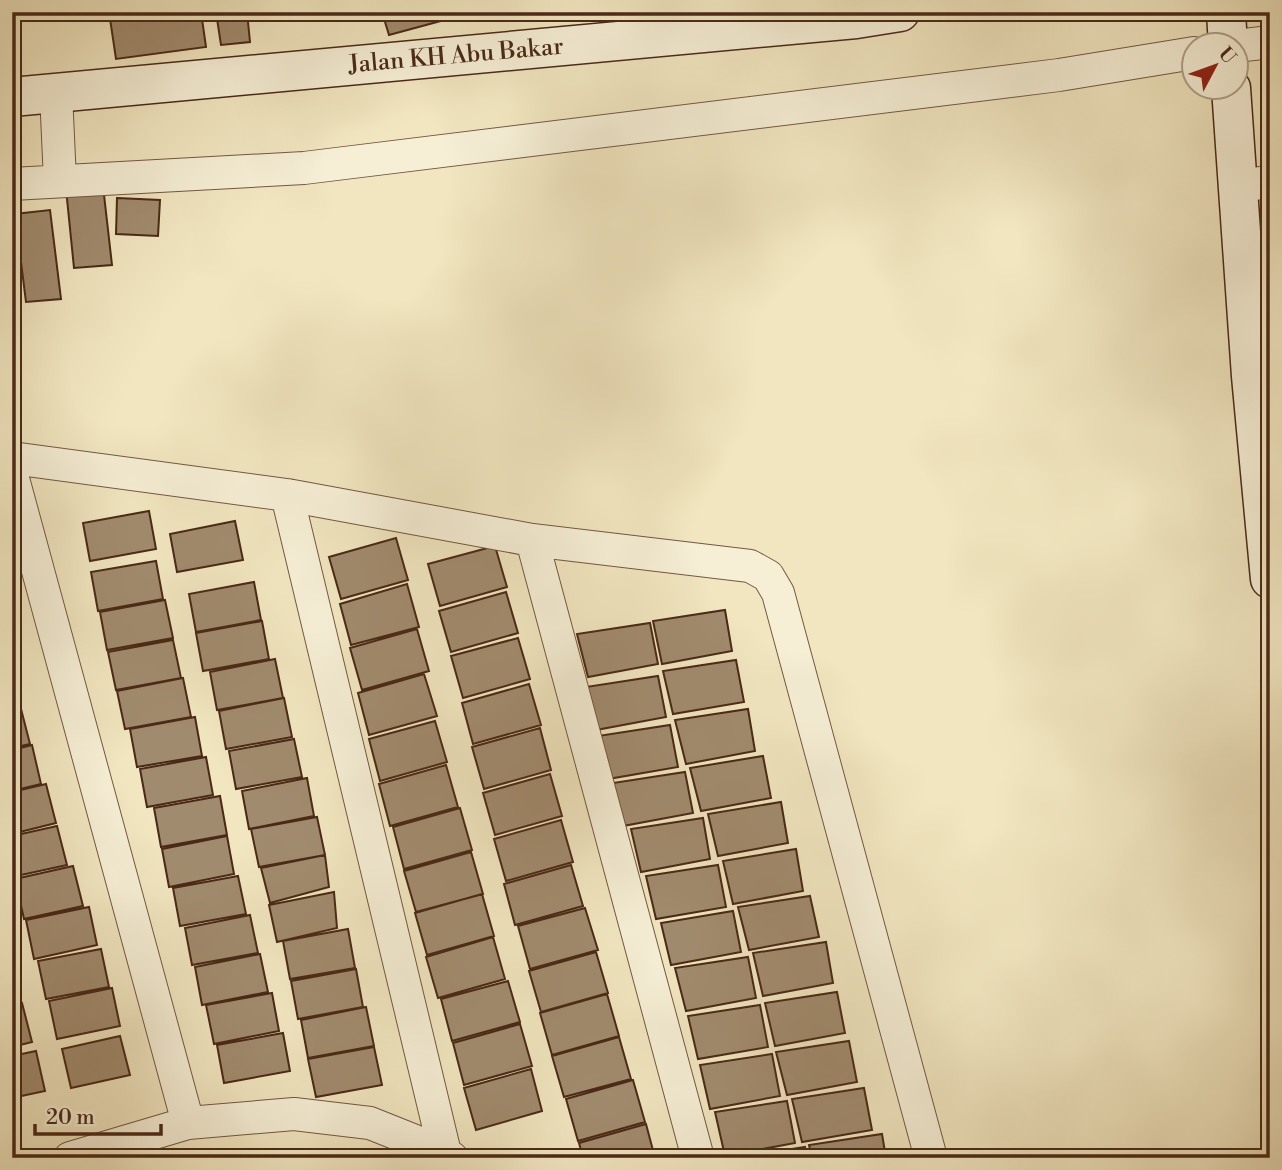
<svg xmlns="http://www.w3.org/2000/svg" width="1282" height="1170" font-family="'Libre Bodoni',serif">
<rect width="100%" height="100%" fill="#f1e6c0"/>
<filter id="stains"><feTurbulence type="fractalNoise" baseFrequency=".00286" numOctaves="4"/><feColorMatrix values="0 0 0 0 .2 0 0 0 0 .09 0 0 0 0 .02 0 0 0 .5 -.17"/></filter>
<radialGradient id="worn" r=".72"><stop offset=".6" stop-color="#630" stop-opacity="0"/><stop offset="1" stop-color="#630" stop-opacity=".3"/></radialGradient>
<!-- building -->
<path fill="#a18b6e" stroke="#4a2916" stroke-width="2" d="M109,12H201L206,47L116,59Z
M216,12H247L250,42L221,45Z
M382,12H474L389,35Z
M103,186L112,265L74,268L66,189Z
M117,198L160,200L158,236L116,234Z
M50,210L61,299L26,302L15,214Z
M149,511L156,549L90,561L83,523Z
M235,521L243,560L177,572L170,534Z
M396,538L408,580L341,599L329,557Z
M495,546L507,587L440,606L428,564Z
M156,561L163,599L98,611L91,572Z
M254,582L261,620L196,632L189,594Z
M407,584L419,627L351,645L340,604Z
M506,592L518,633L451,652L439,611Z
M165,600L173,638L107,650L100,612Z
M725,610L732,651L662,664L653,621Z
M262,621L269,659L203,671L196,633Z
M650,623L658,664L588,677L577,634Z
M417,629L429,671L362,690L350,648Z
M518,638L530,679L463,698L451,656Z
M173,640L181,678L116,690L108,652Z
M275,659L283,698L217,710L210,672Z
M736,660L744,702L673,714L663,671Z
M424,674L437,716L369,735L358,693Z
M658,676L666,717L596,730L586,687Z
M12,678L19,704L12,705Z
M183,678L191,717L125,729L117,691Z
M529,684L541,725L473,744L462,703Z
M284,698L292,737L226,749L219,711Z
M20,705L30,744L12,748V707Z
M748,709L755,751L686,764L675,720Z
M195,717L202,756L137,767L130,729Z
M435,721L447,762L380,781L369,739Z
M670,725L678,767L608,779L598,736Z
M540,728L551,770L484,789L472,747Z
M294,739L302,777L236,789L229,751Z
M32,745L41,784L12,791V750Z
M763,756L771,798L701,811L690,768Z
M206,757L213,795L147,807L140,769Z
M446,765L458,807L390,826L379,784Z
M685,772L693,813L623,826L613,783Z
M550,774L562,816L495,835L483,793Z
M307,778L314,816L249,829L242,791Z
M46,784L56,823L12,834V792Z
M220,796L227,835L161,847L154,808Z
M781,802L788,843L718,856L708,814Z
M460,808L472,850L404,869L393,827Z
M317,817L325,855L259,867L251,829Z
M703,818L710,859L641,872L631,829Z
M561,820L573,862L506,881L494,839Z
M57,826L67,865L12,877V836Z
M227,836L234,874L169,887L162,849Z
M796,849L803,891L733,904L723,861Z
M471,852L483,894L416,912L404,871Z
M325,855L329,887L270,903L261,868Z
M571,865L583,906L515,925L504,884Z
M718,865L726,907L656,919L646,876Z
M73,866L83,906L24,919L15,879Z
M238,876L246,914L180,926L173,888Z
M334,892L337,928L277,942L269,905Z
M482,894L494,936L427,955L415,913Z
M810,896L819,937L749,950L738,907Z
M89,907L97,945L34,959L26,920Z
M585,908L598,950L530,969L518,926Z
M733,911L741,952L671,965L661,923Z
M250,915L258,953L192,965L185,928Z
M348,929L355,968L290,979L283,941Z
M493,937L505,979L438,998L426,957Z
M826,942L833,983L763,996L753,953Z
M101,949L109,987L46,999L38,961Z
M596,952L608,993L541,1012L529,971Z
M260,954L268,992L202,1005L195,967Z
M748,957L756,998L686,1011L675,968Z
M12,967L21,1002L12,1004Z
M356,969L363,1007L298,1019L291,981Z
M508,981L520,1022L452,1041L441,999Z
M112,988L120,1026L57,1039L49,1001Z
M837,992L845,1033L775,1046L765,1003Z
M272,993L279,1031L214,1044L206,1005Z
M607,994L619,1036L552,1055L540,1013Z
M22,1003L32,1042L12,1047V1005Z
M760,1005L768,1047L698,1059L688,1016Z
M366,1007L374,1046L308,1058L301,1020Z
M520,1024L532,1066L464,1085L453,1043Z
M283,1033L290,1071L224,1083L217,1045Z
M120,1036L130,1075L71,1088L62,1049Z
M619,1037L631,1079L564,1097L552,1056Z
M849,1041L857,1082L787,1095L776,1052Z
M374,1047L382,1085L316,1097L308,1059Z
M36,1051L45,1091L12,1098V1056Z
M772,1054L780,1096L710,1109L700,1065Z
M531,1069L542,1111L476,1130L464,1088Z
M633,1080L645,1122L578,1141L566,1099Z
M864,1088L872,1130L802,1142L792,1099Z
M787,1101L795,1143L725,1156L715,1112Z
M646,1124L655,1158H583L579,1143Z
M882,1134L886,1158H812L809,1145Z
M805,1147L807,1158H734Z"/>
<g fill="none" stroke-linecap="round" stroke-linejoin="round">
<defs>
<path id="street" d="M1236,46L1270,42
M56,93L60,181
M12,184L304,168L1059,75L1194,53
M1236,186L1270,182
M12,458L287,495L532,540L750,566L768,576L778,593L931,1158
M12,475L188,1123
M287,495L445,1153
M532,540L698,1158
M70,1158L188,1123L294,1114L370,1123L445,1153L452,1158"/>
<path id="secondary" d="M1226,12L1228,46
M1231,88L1251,376L1270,579
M12,97L856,19L900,12"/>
</defs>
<!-- street casing -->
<use href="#street" stroke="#745840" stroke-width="34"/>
<!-- secondary casing -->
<use href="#secondary" stroke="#4a2916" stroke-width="41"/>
<!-- street -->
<use href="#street" stroke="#f6efd6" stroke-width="32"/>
<!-- secondary -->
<use href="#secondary" stroke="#f6efd6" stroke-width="38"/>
</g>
<g text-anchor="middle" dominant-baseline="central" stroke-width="5" stroke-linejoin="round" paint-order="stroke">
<!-- street labels -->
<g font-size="24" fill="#4a2916" stroke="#f6efd6">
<text transform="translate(456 56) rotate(-5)">Jalan KH Abu Bakar</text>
</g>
</g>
<!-- margin -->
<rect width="1282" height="1170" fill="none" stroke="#f1e6c0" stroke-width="42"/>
<rect x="14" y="14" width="1254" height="1142" fill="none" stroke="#4a2916" stroke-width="3.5"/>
<rect x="21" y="21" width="1240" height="1128" fill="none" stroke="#4a2916" stroke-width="2"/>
<!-- north arrow -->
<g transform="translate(1215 66) rotate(49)"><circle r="33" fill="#f6efd6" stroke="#b1a089" stroke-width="2"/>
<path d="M0-5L12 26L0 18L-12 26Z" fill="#8f2418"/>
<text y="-10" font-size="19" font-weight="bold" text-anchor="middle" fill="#4a2916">U</text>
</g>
<!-- scale -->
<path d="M35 1124v10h126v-10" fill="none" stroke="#4a2916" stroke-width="3.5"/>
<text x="46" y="1124" font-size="21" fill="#4a2916" stroke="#f6efd6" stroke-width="5" paint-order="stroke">20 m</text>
<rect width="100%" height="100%" filter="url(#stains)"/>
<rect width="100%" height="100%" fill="url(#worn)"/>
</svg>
